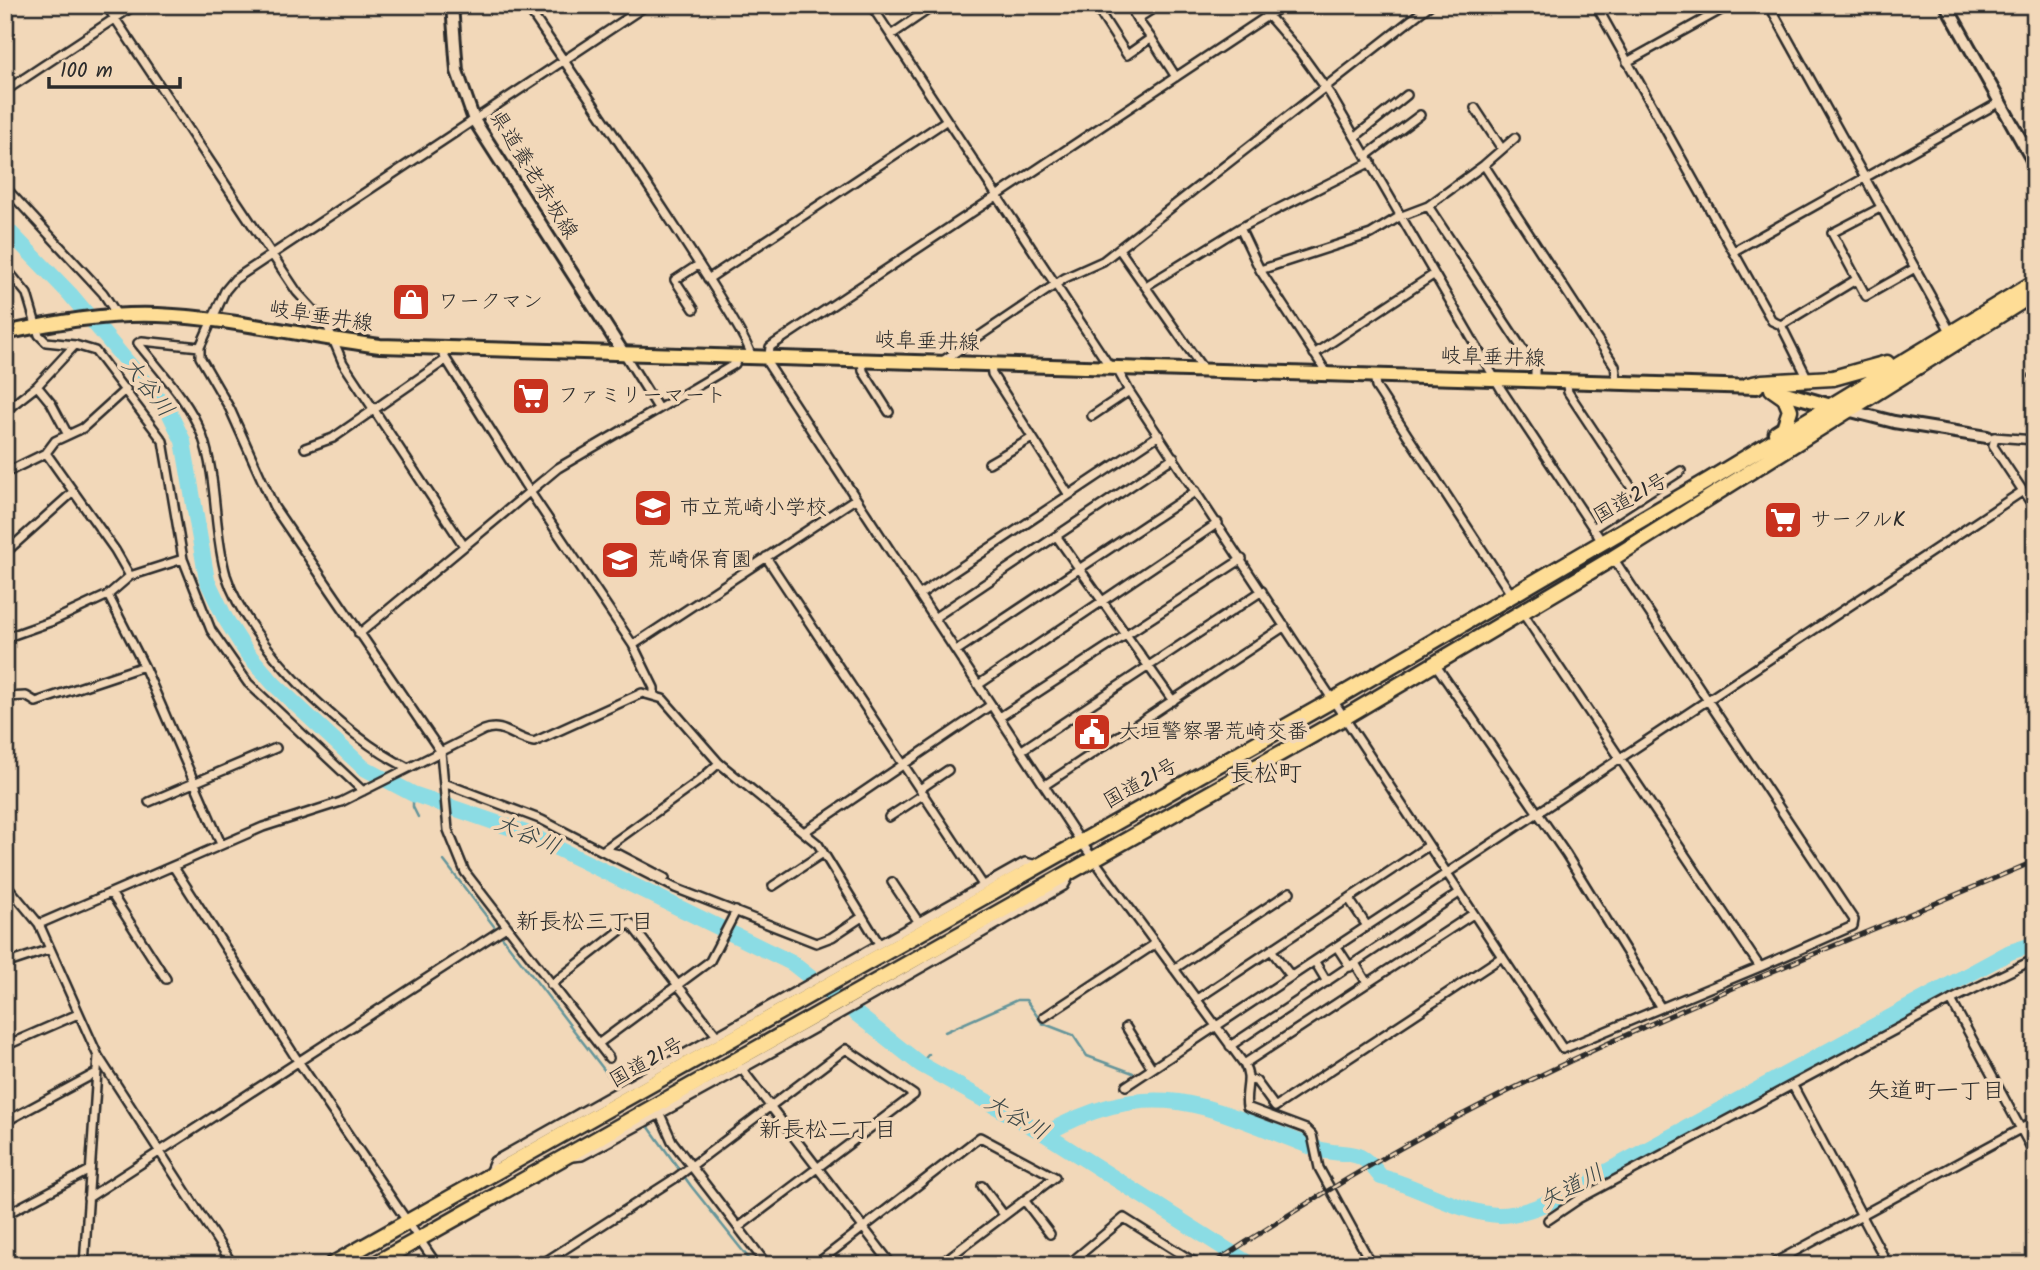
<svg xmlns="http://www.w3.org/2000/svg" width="2040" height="1270" font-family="Kalam,'Klee One',sans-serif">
<rect width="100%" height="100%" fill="#f2d8b9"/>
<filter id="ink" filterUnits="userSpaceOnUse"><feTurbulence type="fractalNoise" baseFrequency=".0143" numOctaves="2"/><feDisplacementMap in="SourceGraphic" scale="14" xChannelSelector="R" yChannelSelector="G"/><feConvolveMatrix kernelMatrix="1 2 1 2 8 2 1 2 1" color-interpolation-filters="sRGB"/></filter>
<g filter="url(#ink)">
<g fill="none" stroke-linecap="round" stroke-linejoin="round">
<!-- stream -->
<path stroke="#65959a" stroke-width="2.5" d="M413,794V807L418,817
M444,861L618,1088
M945,1032L1017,1000H1026L1042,1023L1073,1035L1087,1056L1133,1073
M920,1064L929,1054
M646,1123L691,1186L754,1265"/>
<!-- river -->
<path stroke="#8bdce4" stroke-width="16" d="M5,227L70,294L169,412L183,441L207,580L225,618L247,653L274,684L364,768L413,794L526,833L792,963L920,1064L1045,1134L1251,1265
M1045,1134C1155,1073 1205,1106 1312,1147C1347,1160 1355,1142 1381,1177C1418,1186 1461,1214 1499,1215C1520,1215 1541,1206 1560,1197L2010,952L2035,944"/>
<defs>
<path id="street" d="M106,5L297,292L327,325L343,363L464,546
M526,5C554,46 752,335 751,356
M871,5L1110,367
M1095,5L1127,55L1151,38L1176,77
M1129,5L1137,19
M1259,5L1299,51L1330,94L1501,389L1601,540
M1284,5L774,344L770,347L768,364L1081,842L1244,1064C1253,1080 1244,1090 1247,1107L1306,1129L1312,1135L1319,1168L1372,1265
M1596,5L1772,321L1781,325L1809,381
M1769,5L1950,331
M891,35L935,5
M1151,38L1137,19L1159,5
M1627,62L1730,5
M5,91L135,5
M1475,108L1502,149
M1355,137L1407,95
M1367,155L1420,115
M1484,165L1515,138
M5,187L103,293L118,316
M1428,206L1484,165L1615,366L1617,381
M1880,208L1832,233L1866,296L1915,268
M1240,228L1260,270L1327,373
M1119,249L1203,369
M1734,251L2000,102
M5,267L27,294L39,335L46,342L75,345L37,386L5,411
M1260,270L1371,234L1399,217L1428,206L1535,368V378
M708,279L947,120
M1146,286L1240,228L1371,162
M694,309L675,280L698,265
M1781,325L1857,279
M75,345L95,351L163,441L183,559L211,630L248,683L363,791
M200,347L142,341L138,343C160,371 189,401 202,435C218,480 213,530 226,575C248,645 344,737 408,768
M439,348L524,483L633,645L654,688V696
M623,352L658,408
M1314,354L1433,275
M862,360L863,371L889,412
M941,362L1065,278L1103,261L1430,5
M991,364L992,374L1069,495
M1116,367L1129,391L1563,1049L1661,1008
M1374,374L1376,387L1511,594
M2034,376L2035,375
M1566,380L1568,392L1639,499
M37,386L51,403L67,433
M126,389L83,428L55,441L46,453L115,550L130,576
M1092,416L1129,391
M1994,437L2035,440
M1995,437L1993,446L2035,509
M305,448L333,438L444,361
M989,463L1032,438
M5,473L46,453
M1593,528L1681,471
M1057,537L1173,701
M5,553L72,493
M766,557L983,885
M108,595L144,666L221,844
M919,595L1159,435
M1522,612L1760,967L1853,926L1854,920L1613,558
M934,618L1174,457
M359,634L558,468L735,364L738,356
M5,638L50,622L108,595L130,576L183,559
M633,645L855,499
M956,651L1196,491
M1435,664L1566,854L1661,1008L1760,967
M978,685L1218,523
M5,697L26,696L36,702L144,666
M1000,717L1242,559
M1022,750L1262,591
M444,783L542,820L602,851L699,781L719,763
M1045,785L1285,626
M920,789L948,770
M149,802L276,748
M889,817L924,794
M804,832L991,705
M602,851L675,888L816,943L832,937L862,917
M610,852L619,854L665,878
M173,866L298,1061L437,1265
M892,882L918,921
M5,883L39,924L98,1056L233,1265
M773,886L823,853
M111,893L166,979
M1349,899L1367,926
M39,924L263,827L341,802L484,730C503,722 514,739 534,742L642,693L663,699L719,763L818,844L878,942
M1337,947L1350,967
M1271,950L1291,976
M1315,962L1327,982
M1355,963L1367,983
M5,964L50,949
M1174,969L1290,892
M551,985L630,923L717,1036
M1197,999L1428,846
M1951,1000L2035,1155
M1044,1017L1155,944
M1126,1027L1152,1068
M598,1044L710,961L736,911
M5,1046L78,1014
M1230,1046L1459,893
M609,1058L465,872L448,830L441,752L274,507L230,409L200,357V347L225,291L235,279L647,5
M1244,1064L1473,914
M741,1068L892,1265
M1250,1080L1256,1081L1275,1107L1502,957
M1126,1086L2023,491
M1793,1086L1888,1265
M660,1114L672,1141L767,1265
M5,1122L96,1073
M572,1157L582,1156C745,1069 905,978 1064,886L1068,879L1067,873
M489,1173L494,1161L1025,862L1037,865
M982,1186L1004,1215
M88,1198L506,927
M1024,1200L1050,1234
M5,1215L90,1170
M1548,1220L1579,1199L1951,1000L2035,959
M84,1265L98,1056
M540,1265L677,1177L846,1049L914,1095L739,1227
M815,1265L980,1137L1055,1177L939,1265
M1081,1265L1076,1258L1124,1218L1194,1262L1190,1265
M1770,1265L2035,1121
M2028,1265L2035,1261"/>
<path id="secondary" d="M452,5L457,71L474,120L622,351
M1946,5L2035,165
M1847,410L1894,422L1987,437"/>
<path id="primary" d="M5,333C56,322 107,313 158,315C233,318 306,337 380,346L1757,387
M1775,390L1838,408"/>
<path id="highway" d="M1748,385L1762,382L1833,378L1887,363
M1772,389L1785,398L1790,410L1784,428L1776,433
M331,1265L1333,700L1709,480L2035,282
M373,1265L1345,717L1613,558L2035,293"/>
</defs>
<!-- street casing -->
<use href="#street" stroke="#2b2b2b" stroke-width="12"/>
<!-- secondary casing -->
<use href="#secondary" stroke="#2b2b2b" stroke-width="16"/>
<!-- primary casing -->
<use href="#primary" stroke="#2b2b2b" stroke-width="18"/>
<!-- highway casing -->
<use href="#highway" stroke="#2b2b2b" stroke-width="19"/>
<!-- street -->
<use href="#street" stroke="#f2d8b9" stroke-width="7"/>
<!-- secondary -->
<use href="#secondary" stroke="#f2d8b9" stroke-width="10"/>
<!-- primary -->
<use href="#primary" stroke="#fedd96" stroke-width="12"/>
<!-- highway -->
<use href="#highway" stroke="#fedd96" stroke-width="14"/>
<defs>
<path id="rail" d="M1211,1265C1297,1208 1387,1153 1479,1106C1657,1014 1850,941 2035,861"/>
</defs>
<!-- rail casing -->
<use href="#rail" stroke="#2b2b2b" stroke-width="5"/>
<!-- rail -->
<use href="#rail" stroke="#f2d8b9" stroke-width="2.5" stroke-dasharray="8" stroke-linecap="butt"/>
</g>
</g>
<!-- icons -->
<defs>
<symbol id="shop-square" viewBox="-11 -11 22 22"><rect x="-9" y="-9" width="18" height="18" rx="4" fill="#c8321e" stroke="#f2d8b9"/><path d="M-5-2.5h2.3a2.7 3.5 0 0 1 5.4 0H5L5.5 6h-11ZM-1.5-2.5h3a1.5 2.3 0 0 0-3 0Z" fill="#fff"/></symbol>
<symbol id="supermarket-square" viewBox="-11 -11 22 22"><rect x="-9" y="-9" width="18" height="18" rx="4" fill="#c8321e" stroke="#f2d8b9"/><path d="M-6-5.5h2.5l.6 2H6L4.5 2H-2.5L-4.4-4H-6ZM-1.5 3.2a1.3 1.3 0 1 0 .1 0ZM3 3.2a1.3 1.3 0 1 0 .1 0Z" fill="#fff"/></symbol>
<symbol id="school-square" viewBox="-11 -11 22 22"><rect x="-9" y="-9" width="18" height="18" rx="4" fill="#c8321e" stroke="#f2d8b9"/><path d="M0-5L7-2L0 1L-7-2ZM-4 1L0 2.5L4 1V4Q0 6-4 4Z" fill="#fff"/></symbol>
<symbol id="civic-square" viewBox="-11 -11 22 22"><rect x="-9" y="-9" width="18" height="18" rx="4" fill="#c8321e" stroke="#f2d8b9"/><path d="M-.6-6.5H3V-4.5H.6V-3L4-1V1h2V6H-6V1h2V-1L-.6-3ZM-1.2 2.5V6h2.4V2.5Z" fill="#fff"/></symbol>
</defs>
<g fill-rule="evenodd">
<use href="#shop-square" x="389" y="280" width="44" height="44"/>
<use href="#supermarket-square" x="509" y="374" width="44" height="44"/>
<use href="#school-square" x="631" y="486" width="44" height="44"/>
<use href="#supermarket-square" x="1761" y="498" width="44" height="44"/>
<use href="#school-square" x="598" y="538" width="44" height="44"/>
<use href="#civic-square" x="1070" y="710" width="44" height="44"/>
</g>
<g text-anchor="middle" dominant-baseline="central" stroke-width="7" stroke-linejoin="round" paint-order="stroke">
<!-- street labels -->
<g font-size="21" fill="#2b2b2b" stroke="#f2d8b9">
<text transform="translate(533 175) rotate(58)">県道養老赤坂線</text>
<text transform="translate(321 317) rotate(9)">岐阜垂井線</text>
<text transform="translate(927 342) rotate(2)">岐阜垂井線</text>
<text transform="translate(1493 358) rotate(2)">岐阜垂井線</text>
<text transform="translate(1631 499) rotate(-29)">国道21号</text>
<text transform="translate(1141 784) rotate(-29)">国道21号</text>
<text transform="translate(647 1063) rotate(-29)">国道21号</text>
</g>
<!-- poi labels -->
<g font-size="21" fill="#2b2b2b" stroke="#f2d8b9" text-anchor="start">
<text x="438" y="302">ワークマン</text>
<text x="558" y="396">ファミリーマート</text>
<text x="680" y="508">市立荒崎小学校</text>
<text x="1810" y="520">サークルK</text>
<text x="647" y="560">荒崎保育園</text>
<text x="1119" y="732">大垣警察署荒崎交番</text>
</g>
<!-- water labels -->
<g font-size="23" font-style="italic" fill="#394647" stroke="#f2d8b9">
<text transform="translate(147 388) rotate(52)">大谷川</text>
<text transform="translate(527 836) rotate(23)">大谷川</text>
<text transform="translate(1016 1118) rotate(30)">大谷川</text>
<text transform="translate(1572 1188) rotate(-28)">矢道川</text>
</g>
<!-- neighbourhood labels -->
<g font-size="23" fill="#2b2b2b" stroke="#f2d8b9">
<text x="585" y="923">新長松三丁目</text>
<text x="1936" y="1092">矢道町一丁目</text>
<text x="828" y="1131">新長松二丁目</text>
</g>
<!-- quarter labels -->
<g font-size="24" fill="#2b2b2b" stroke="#f2d8b9">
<text x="1266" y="774">長松町</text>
</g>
</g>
<!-- margin -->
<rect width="2040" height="1270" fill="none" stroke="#f2d8b9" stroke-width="28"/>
<rect x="14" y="14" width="2012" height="1242" fill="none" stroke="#2b2b2b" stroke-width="2.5" filter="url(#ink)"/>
<!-- scale -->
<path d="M49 77v10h131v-10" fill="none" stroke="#2b2b2b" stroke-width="3.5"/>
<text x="60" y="77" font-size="21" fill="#2b2b2b" stroke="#f2d8b9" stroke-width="5" paint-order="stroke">100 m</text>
</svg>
